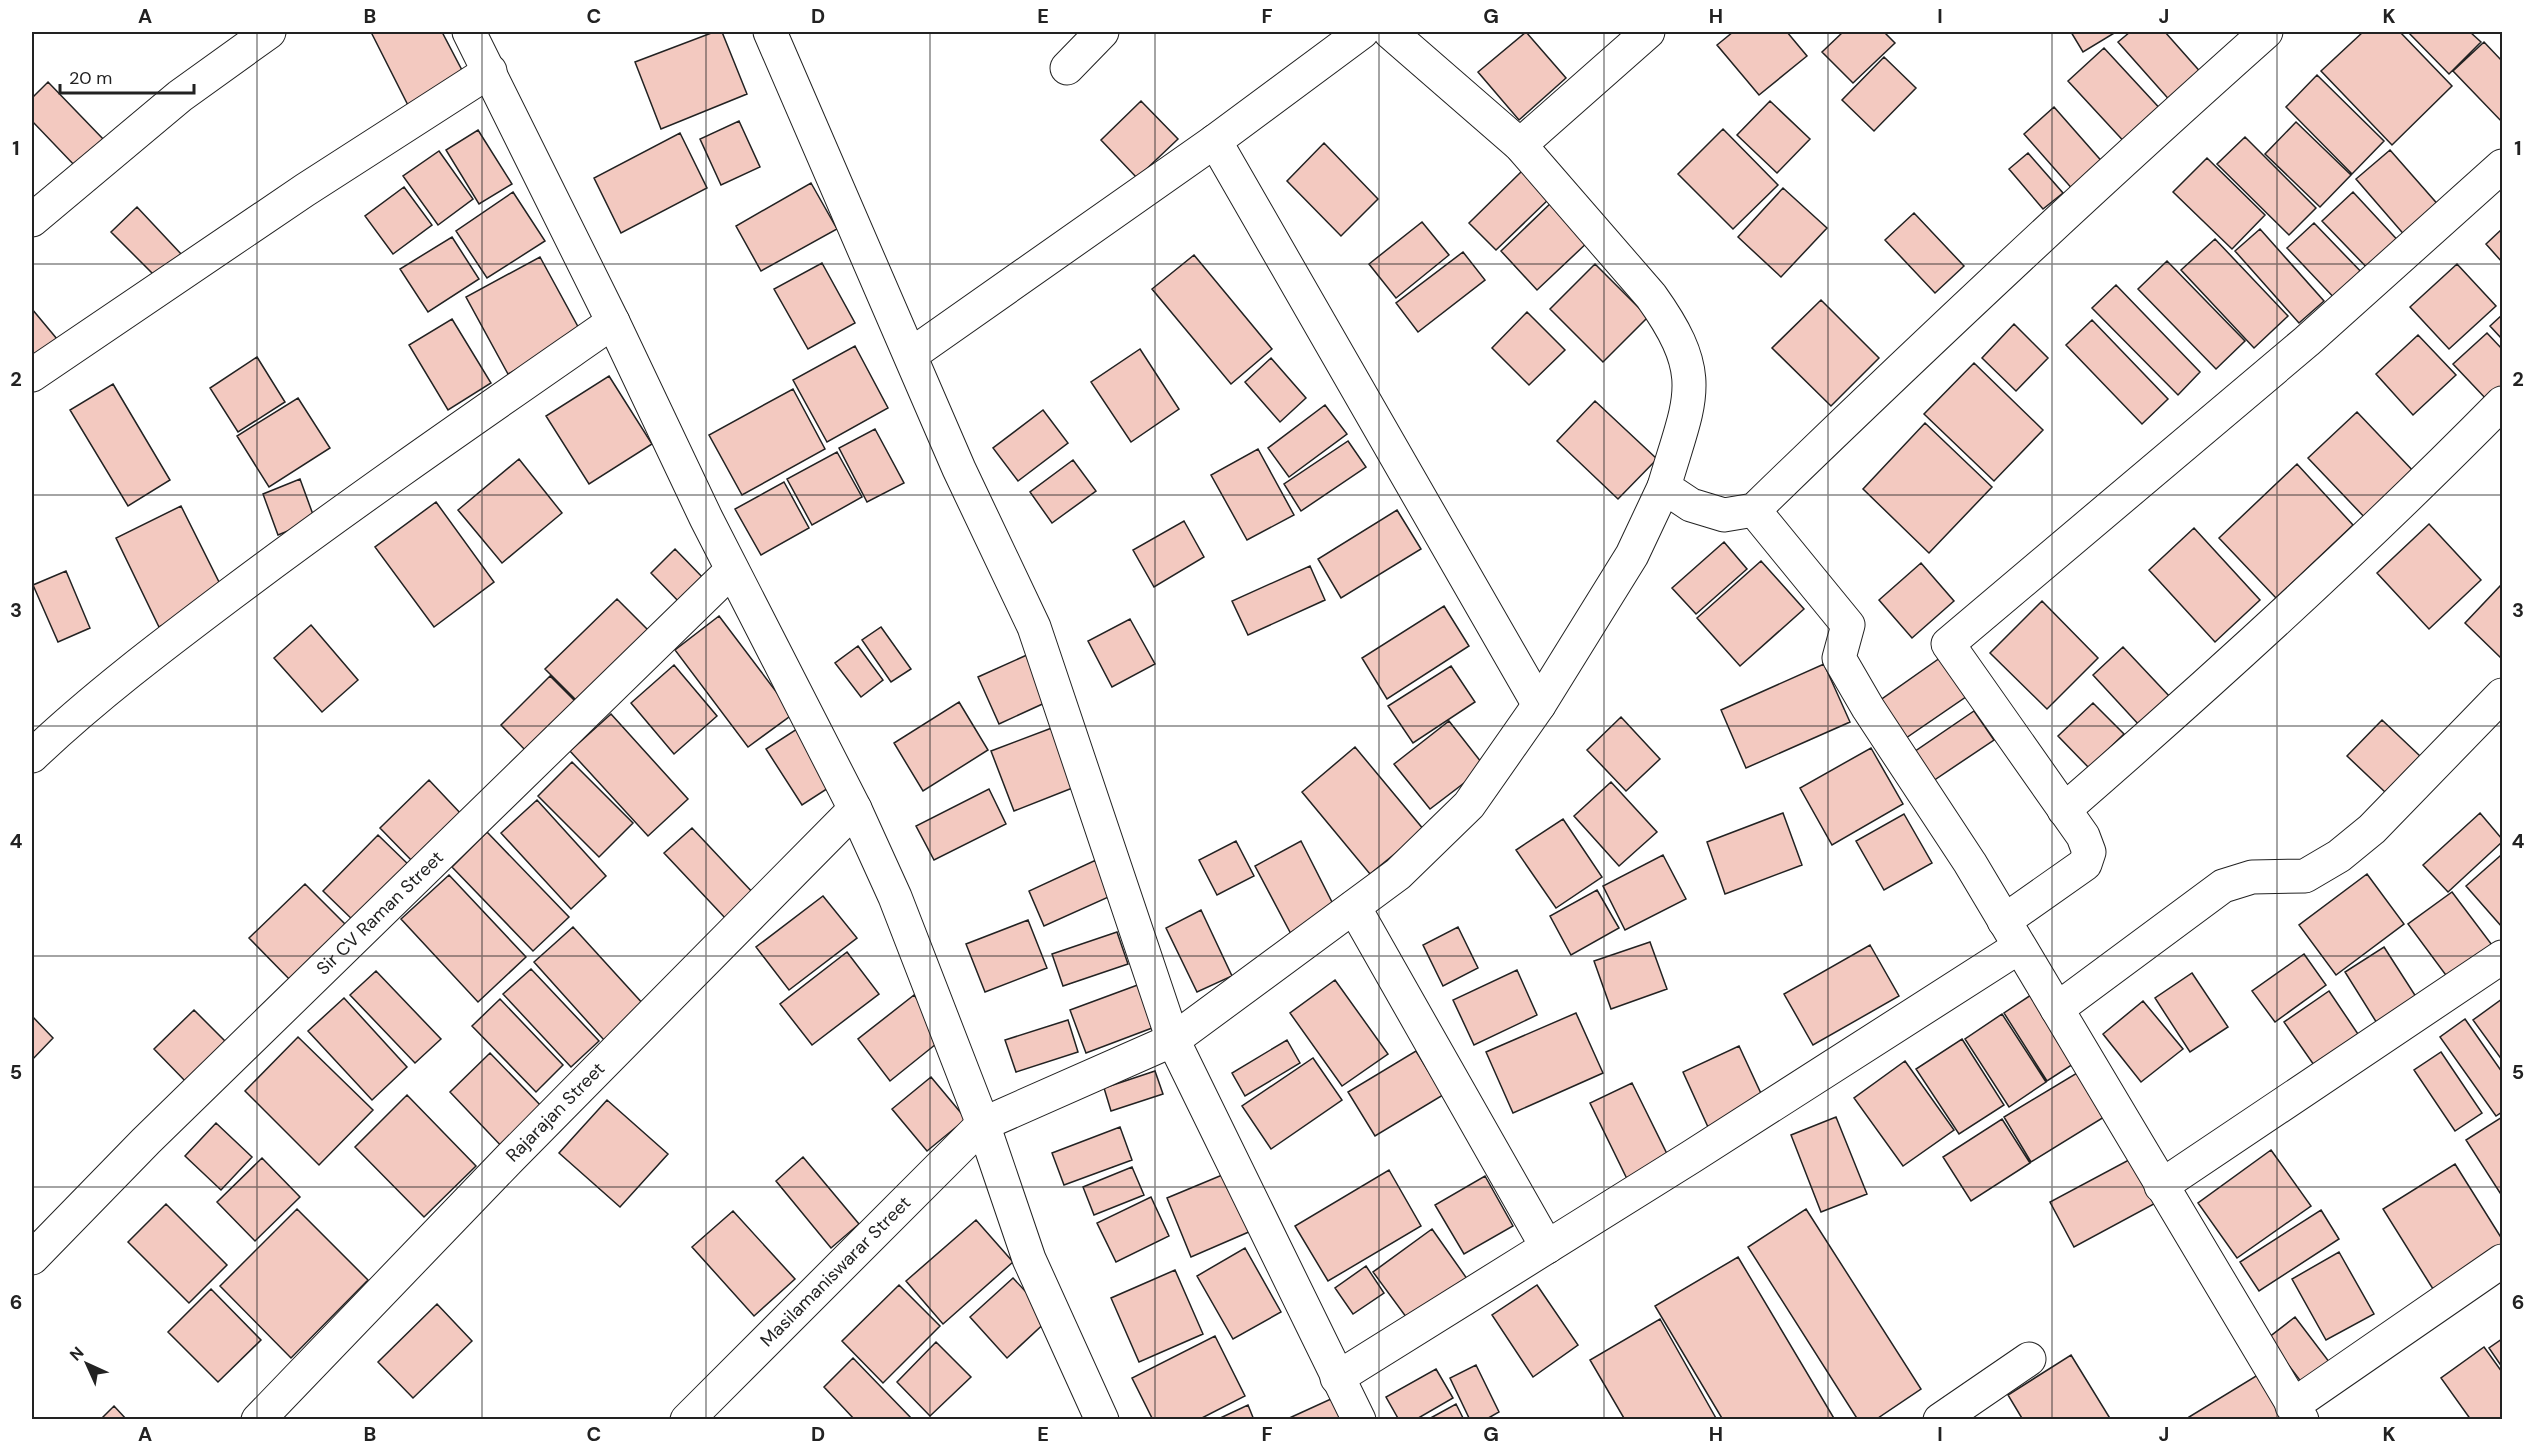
<svg xmlns="http://www.w3.org/2000/svg" width="2534" height="1451" font-family="'DM Sans',sans-serif">
<rect width="100%" height="100%" fill="#fff"/>
<!-- building -->
<path fill="#f3c9c0" stroke="#222" stroke-width="1.5" d="M371,32H442L475,95L418,125Z
M714,32H722L747,94L661,129L635,62Z
M1526,32L1566,78L1519,120L1478,72Z
M1733,32H1787L1807,56L1759,95L1717,45Z
M1843,32H1884L1895,43L1853,83L1822,52Z
M2071,32H2116L2083,52Z
M2130,32H2165L2204,76L2173,104L2118,42Z
M2363,32H2400L2452,86L2392,145L2321,71Z
M2408,32H2470L2481,42L2449,74Z
M2484,42L2502,61V122L2453,71Z
M2104,48L2165,114L2129,147L2068,81Z
M1884,57L1916,88L1874,131L1842,100Z
M2317,75L2384,141L2352,174L2286,107Z
M48,82L105,141L77,168L32,121V98Z
M1141,101L1178,139L1137,178L1101,140Z
M1770,101L1810,139L1777,173L1737,135Z
M2054,107L2105,165L2075,192L2024,134Z
M739,121L760,167L721,185L700,139Z
M2296,122L2351,175L2320,207L2265,154Z
M1723,129L1778,185L1733,229L1678,174Z
M478,130L512,184L479,204L446,150Z
M680,133L707,188L621,233L594,178Z
M2245,137L2316,208L2289,235L2217,164Z
M1324,143L1378,199L1341,236L1287,181Z
M2390,150L2441,208L2407,238L2356,179Z
M439,151L473,199L438,225L403,176Z
M2028,153L2063,193L2043,209L2009,169Z
M2207,158L2265,215L2232,249L2173,192Z
M1523,170L1550,198L1496,250L1469,223Z
M811,183L837,229L761,271L736,226Z
M404,187L432,225L393,254L365,216Z
M1783,188L1827,228L1781,277L1738,237Z
M513,192L545,241L487,278L456,231Z
M2353,192L2403,246L2374,275L2322,221Z
M1553,201L1590,240L1537,290L1501,251Z
M137,207L182,255L157,278L111,232Z
M1914,213L1964,266L1935,293L1885,240Z
M1422,222L1449,255L1396,298L1369,264Z
M2314,223L2367,278L2340,304L2287,248Z
M2260,229L2324,301L2299,323L2235,251Z
M2502,229V262L2486,244Z
M452,237L479,279L428,312L400,269Z
M2215,239L2288,316L2254,348L2181,270Z
M1463,252L1485,280L1418,332L1396,303Z
M1194,255L1272,349L1231,384L1152,289Z
M540,257L582,334L508,374L466,297Z
M2167,261L2245,341L2216,369L2138,289Z
M822,263L855,323L808,349L774,289Z
M1595,264L1648,317L1603,362L1550,309Z
M2457,264L2496,306L2449,349L2410,307Z
M2116,285L2200,372L2178,395L2092,308Z
M1821,300L1879,358L1831,406L1772,348Z
M32,309L57,339L32,360Z
M1527,312L1565,350L1529,385L1492,348Z
M2502,315V339L2490,326Z
M452,319L491,383L448,410L409,345Z
M2092,320L2168,399L2142,424L2066,345Z
M2014,324L2048,358L2016,391L1982,358Z
M2487,333L2502,349V387L2488,401L2453,364Z
M2418,335L2456,375L2413,415L2376,374Z
M855,346L888,408L827,442L793,380Z
M1140,349L1179,409L1131,442L1091,382Z
M257,357L285,402L238,432L210,388Z
M1271,358L1306,398L1280,422L1245,382Z
M1974,363L2043,430L1994,481L1924,414Z
M609,376L652,444L589,484L546,416Z
M113,384L170,480L128,506L70,410Z
M793,389L825,449L742,495L709,435Z
M298,398L330,448L269,487L237,436Z
M1595,401L1657,459L1618,499L1557,441Z
M1325,405L1347,434L1289,477L1268,448Z
M1043,410L1068,443L1018,481L993,448Z
M2357,412L2417,475L2369,522L2308,458Z
M1925,423L1992,487L1929,553L1863,489Z
M875,429L904,483L867,502L839,448Z
M1348,441L1366,467L1301,511L1284,484Z
M1258,449L1294,515L1247,540L1211,475Z
M837,452L862,497L812,525L787,479Z
M519,459L562,513L502,563L458,510Z
M1073,460L1096,491L1052,523L1030,492Z
M2297,464L2353,525L2276,598L2219,538Z
M300,479L315,520L278,535L263,494Z
M784,482L809,528L761,555L735,509Z
M436,502L494,582L434,627L375,547Z
M181,506L225,594L159,627L116,538Z
M1397,510L1421,549L1341,598L1318,559Z
M1184,521L1204,557L1154,587L1133,550Z
M2429,524L2481,580L2429,629L2377,573Z
M2194,528L2260,600L2215,642L2149,570Z
M1724,542L1747,569L1696,614L1672,588Z
M675,549L707,582L683,606L651,573Z
M1761,561L1804,609L1740,666L1697,618Z
M1921,563L1954,601L1912,638L1879,600Z
M1310,566L1325,600L1248,635L1232,601Z
M66,571L90,628L58,642L33,585Z
M2502,584V659L2465,623Z
M617,599L651,633L579,703L545,669Z
M2042,601L2098,658L2047,709L1990,653Z
M1444,606L1469,646L1387,699L1362,658Z
M719,616L793,714L748,747L675,650Z
M1130,619L1155,664L1112,687L1088,641Z
M311,625L358,680L322,712L274,658Z
M881,627L911,669L891,682L862,640Z
M858,646L883,680L861,697L835,663Z
M2123,647L2171,698L2140,726L2093,675Z
M1947,653L1973,692L1906,738L1879,701Z
M1029,654L1049,701L999,724L978,677Z
M1824,664L1850,722L1746,768L1721,710Z
M674,665L717,716L674,754L631,703Z
M1451,666L1475,702L1413,743L1388,706Z
M550,676L577,703L527,752L501,725Z
M959,702L988,750L923,791L894,743Z
M2093,703L2124,734L2089,768L2058,736Z
M1974,711L1994,740L1930,783L1911,754Z
M611,714L688,799L648,836L570,751Z
M1621,717L1660,759L1626,791L1587,750Z
M2382,720L2420,756L2385,792L2347,756Z
M1449,721L1485,767L1430,809L1394,764Z
M1057,726L1080,785L1014,811L991,751Z
M800,727L836,783L802,805L766,749Z
M1355,747L1424,830L1370,874L1302,792Z
M1871,748L1903,804L1832,845L1800,788Z
M572,762L633,823L599,857L538,796Z
M429,780L463,816L414,863L380,828Z
M1611,782L1657,832L1619,866L1574,816Z
M989,789L1006,824L934,860L916,826Z
M537,800L606,876L571,909L501,833Z
M1783,813L1802,865L1725,894L1707,842Z
M2480,813L2502,839V842L2448,892L2423,865Z
M1904,814L1932,863L1884,890L1856,841Z
M1563,819L1602,877L1556,908L1516,850Z
M692,828L755,895L727,920L664,853Z
M487,832L569,917L533,951L452,867Z
M378,835L412,868L358,925L323,891Z
M1236,841L1254,876L1217,895L1199,860Z
M1301,841L1336,910L1291,934L1255,866Z
M1663,855L1686,899L1625,930L1603,886Z
M2500,856L2502,858V927L2466,886Z
M1096,860L1113,895L1044,926L1029,891Z
M2367,874L2404,924L2336,975L2299,925Z
M449,875L526,957L478,1002L401,919Z
M305,884L350,929L294,984L249,938Z
M1597,890L1619,928L1571,955L1550,916Z
M2452,892L2495,949L2451,982L2408,924Z
M823,896L857,938L789,990L756,947Z
M1201,910L1232,976L1197,992L1166,928Z
M1028,920L1047,968L985,992L966,944Z
M573,927L644,1005L604,1040L534,962Z
M1458,927L1478,968L1443,986L1423,945Z
M1117,932L1128,964L1063,986L1052,954Z
M1650,942L1667,989L1611,1009L1594,961Z
M1870,945L1899,996L1813,1045L1784,994Z
M2384,947L2420,1003L2380,1028L2345,972Z
M847,952L879,994L812,1045L780,1004Z
M2304,954L2326,985L2275,1022L2252,991Z
M531,969L599,1041L571,1067L503,994Z
M1517,970L1537,1015L1474,1045L1453,1000Z
M376,971L441,1039L415,1063L350,995Z
M2192,973L2228,1027L2190,1052L2155,998Z
M1335,980L1388,1054L1342,1086L1290,1013Z
M1143,983L1160,1025L1086,1053L1070,1010Z
M2040,989L2084,1057L2047,1081L2004,1013Z
M2329,991L2360,1037L2316,1068L2284,1022Z
M914,995L946,1036L890,1081L858,1039Z
M344,998L407,1067L372,1100L308,1031Z
M500,999L563,1065L536,1092L472,1026Z
M2502,999V1060L2473,1020Z
M2143,1001L2183,1049L2141,1082L2103,1034Z
M194,1010L230,1046L190,1086L154,1049Z
M1576,1013L1603,1073L1513,1113L1486,1052Z
M2002,1014L2046,1082L2009,1107L1965,1039Z
M32,1016L53,1038L32,1060Z
M2465,1019L2502,1072V1112L2496,1116L2440,1037Z
M1068,1020L1078,1052L1016,1072L1005,1040Z
M298,1037L373,1110L319,1165L245,1091Z
M1962,1039L2004,1105L1959,1134L1916,1069Z
M1287,1040L1300,1063L1245,1096L1232,1073Z
M1739,1046L1764,1100L1708,1127L1683,1072Z
M1416,1051L1443,1095L1375,1136L1348,1092Z
M2441,1052L2482,1113L2455,1131L2414,1070Z
M490,1053L545,1110L505,1150L450,1092Z
M1313,1058L1342,1100L1271,1149L1242,1106Z
M1905,1061L1954,1130L1903,1166L1854,1098Z
M2082,1070L2109,1114L2031,1162L2004,1117Z
M1155,1071L1163,1094L1111,1111L1104,1088Z
M931,1077L966,1119L927,1151L892,1109Z
M1632,1083L1672,1164L1630,1185L1590,1103Z
M407,1095L476,1166L424,1217L355,1147Z
M607,1100L668,1154L620,1207L559,1153Z
M1836,1117L1867,1194L1821,1212L1791,1135Z
M2502,1117V1196L2466,1140Z
M2002,1119L2030,1163L1971,1201L1943,1157Z
M216,1123L252,1157L221,1190L185,1156Z
M1120,1127L1132,1160L1064,1185L1052,1153Z
M2271,1150L2311,1206L2237,1258L2198,1203Z
M2140,1154L2165,1198L2074,1247L2050,1202Z
M803,1157L859,1224L831,1248L776,1181Z
M262,1158L300,1197L255,1241L217,1202Z
M2455,1164L2502,1239V1245L2433,1289L2383,1209Z
M1132,1167L1144,1195L1094,1215L1083,1187Z
M1389,1170L1421,1226L1328,1281L1295,1226Z
M1227,1173L1251,1231L1191,1257L1167,1198Z
M1485,1176L1513,1226L1464,1254L1435,1205Z
M1151,1197L1169,1236L1116,1262L1097,1223Z
M166,1204L227,1265L189,1303L128,1242Z
M297,1209L368,1280L291,1358L220,1286Z
M1806,1209L1921,1389L1875,1420H1858L1748,1247Z
M2321,1210L2339,1239L2259,1291L2240,1262Z
M733,1211L795,1279L754,1316L692,1247Z
M976,1220L1013,1262L943,1324L906,1281Z
M1432,1229L1470,1283L1412,1325L1373,1272Z
M1245,1248L1281,1312L1233,1339L1197,1276Z
M2339,1252L2374,1314L2326,1340L2292,1279Z
M1738,1257L1835,1420H1723L1655,1306Z
M1366,1266L1384,1293L1353,1314L1335,1288Z
M1175,1270L1203,1334L1139,1362L1111,1298Z
M1013,1278L1050,1318L1007,1358L970,1317Z
M899,1285L940,1326L883,1383L842,1341Z
M1537,1285L1578,1345L1533,1377L1492,1315Z
M211,1289L261,1340L218,1382L168,1332Z
M437,1304L472,1341L413,1398L378,1362Z
M2295,1317L2333,1367L2305,1387L2268,1338Z
M1660,1319L1717,1420H1625L1590,1360Z
M1215,1336L1245,1396L1198,1420H1153L1132,1378Z
M2502,1339V1367L2489,1348Z
M936,1342L971,1377L930,1416L897,1382Z
M2484,1347L2502,1372V1420H2471L2441,1378Z
M2071,1355L2111,1420H2023L2008,1395Z
M853,1358L913,1420H855L824,1387Z
M1476,1365L1499,1412L1485,1420H1470L1450,1378Z
M1436,1369L1453,1398L1415,1420H1399L1386,1397Z
M2261,1373L2289,1420H2191L2189,1417Z
M1344,1393L1355,1420H1285Z
M1456,1404L1464,1420H1427Z
M1248,1405L1254,1420H1216Z
M114,1406L127,1420H100Z"/>
<g fill="none" stroke-linecap="round" stroke-linejoin="round">
<defs>
<g id="minor">
<path d="M469,32L613,322L706,518L855,809L895,897L983,1124L1029,1259L1102,1420"/>
<path d="M770,32L959,469L1034,627L1173,1040L1359,1420"/>
<path d="M1390,32L1520,145L1651,296C1709,377 1690,398 1664,487L1691,505L1724,515L1754,510C1922,347 2092,187 2266,32"/>
<path d="M1067,68L1102,32"/>
<path d="M1215,141L1539,705"/>
<path d="M1520,145L1648,32"/>
<path d="M32,220L180,96L269,32"/>
<path d="M912,354L1215,141L1362,32"/>
<path d="M32,375L305,190L490,71"/>
<path d="M1754,510L1848,625L1839,658L1868,708L1970,863L2302,1420"/>
<path d="M32,756C94,697 163,645 232,593C357,499 485,411 613,322"/>
<path d="M2064,810C2215,679 2362,545 2502,403"/>
<path d="M1354,907L1547,1247"/>
<path d="M2004,921L2085,864L2089,852L2083,836L1948,644L2307,341L2502,166"/>
<path d="M2057,1009L2223,886L2252,877L2305,876L2339,856L2372,829L2502,695"/>
<path d="M2161,1186L2502,957"/>
<path id="s1" d="M32,1258L146,1141L732,570"/>
<path d="M1337,1378L1691,1157L2019,947"/>
<path d="M2292,1406L2502,1261"/>
<path id="s2" d="M258,1420L510,1158L855,809"/>
<path id="s3" d="M687,1420L983,1124L1173,1040L1398,874L1469,805L1539,705L1632,555L1664,487"/>
<path d="M1940,1420L2029,1359"/>
</g>
</defs>
<!-- minor casing -->
<use href="#minor" stroke="#222" stroke-width="35"/>
<!-- minor -->
<use href="#minor" stroke="#fff" stroke-width="33"/>
</g>
<!-- grid -->
<path fill="none" stroke="#222" stroke-width="1.5" stroke-opacity="0.55" d="M257,32V1420M482,32V1420M706,32V1420M930,32V1420M1155,32V1420M1379,32V1420M1604,32V1420M1828,32V1420M2052,32V1420M2277,32V1420M32,264H2502M32,495H2502M32,726H2502M32,956H2502M32,1187H2502"/>
<g text-anchor="middle" dominant-baseline="central" stroke-width="4.5" stroke-linejoin="round" paint-order="stroke">
<!-- street labels -->
<g font-size="18" fill="#222" stroke="#fff">
<text stroke="none"><textPath href="#s1" startOffset="490">Sir CV Raman Street</textPath></text>
<text stroke="none"><textPath href="#s2" startOffset="428">Rajarajan Street</textPath></text>
<text stroke="none"><textPath href="#s3" startOffset="210">Masilamaniswarar Street</textPath></text>
</g>
</g>
<!-- border -->
<rect width="2534" height="1451" fill="none" stroke="#ffffff" stroke-width="66"/>
<!-- north arrow -->
<g transform="translate(87 1364) rotate(315)" stroke="#ffffff" stroke-width="4.5" paint-order="stroke">
<path d="M0-4.5L10 22L0 15L-10 22Z" fill="#222222"/>
<text y="-9" font-size="16" font-weight="bold" text-anchor="middle" fill="#222222">N</text>
</g>
<!-- scale -->
<path d="M60 84v9h134v-9" fill="none" stroke="#222222" stroke-width="3"/>
<text x="69" y="84" font-size="18" fill="#222222" stroke="#ffffff" stroke-width="4.5" paint-order="stroke">20 m</text>
<rect x="33" y="33" width="2468" height="1385" fill="none" stroke="#222" stroke-width="2"/>
<g font-size="20" text-anchor="middle" font-weight="bold" fill="#222">
<text x="145" y="23">A</text>
<text x="370" y="23">B</text>
<text x="594" y="23">C</text>
<text x="818" y="23">D</text>
<text x="1043" y="23">E</text>
<text x="1267" y="23">F</text>
<text x="1491" y="23">G</text>
<text x="1716" y="23">H</text>
<text x="1940" y="23">I</text>
<text x="2164" y="23">J</text>
<text x="2389" y="23">K</text>
<text x="16" y="155">1</text>
<text x="2518" y="155">1</text>
<text x="16" y="386">2</text>
<text x="2518" y="386">2</text>
<text x="16" y="617">3</text>
<text x="2518" y="617">3</text>
<text x="16" y="848">4</text>
<text x="2518" y="848">4</text>
<text x="16" y="1079">5</text>
<text x="2518" y="1079">5</text>
<text x="16" y="1309">6</text>
<text x="2518" y="1309">6</text>
<text x="145" y="1441">A</text>
<text x="370" y="1441">B</text>
<text x="594" y="1441">C</text>
<text x="818" y="1441">D</text>
<text x="1043" y="1441">E</text>
<text x="1267" y="1441">F</text>
<text x="1491" y="1441">G</text>
<text x="1716" y="1441">H</text>
<text x="1940" y="1441">I</text>
<text x="2164" y="1441">J</text>
<text x="2389" y="1441">K</text>
</g>
</svg>
